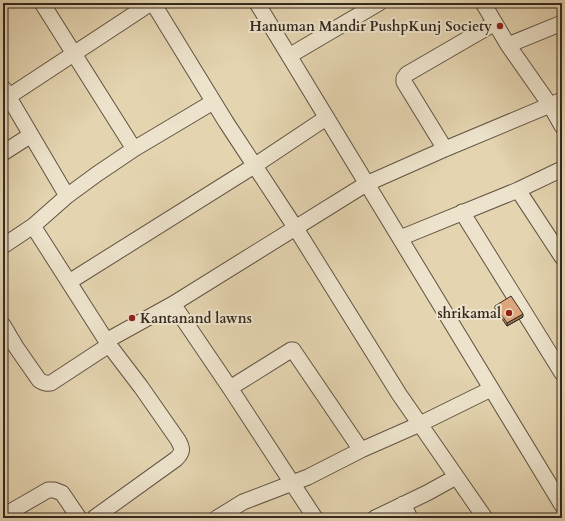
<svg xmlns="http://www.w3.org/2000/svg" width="565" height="521" font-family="Cardo,serif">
<rect width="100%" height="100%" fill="#e4d4b0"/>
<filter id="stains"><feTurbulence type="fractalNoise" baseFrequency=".005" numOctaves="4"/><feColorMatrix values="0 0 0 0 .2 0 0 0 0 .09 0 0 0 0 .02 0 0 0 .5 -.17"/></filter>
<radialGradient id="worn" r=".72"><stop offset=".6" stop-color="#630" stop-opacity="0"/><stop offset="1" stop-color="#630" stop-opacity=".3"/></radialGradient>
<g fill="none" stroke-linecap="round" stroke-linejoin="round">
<defs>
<path id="minor" d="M42,3L134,149
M153,3L226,122L295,227L399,394L485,518
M257,3L562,505
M483,3L508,45L550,105L562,126
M508,45L562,23
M289,56L379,3
M4,89L67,196
M8,97L151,3
M445,149L404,82V78L407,74L495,23
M3,153L31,135
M518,190L562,257
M462,212L562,373
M33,226L109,345L141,387L178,440C183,449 183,452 176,459L94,518
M400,238L518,190L562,169
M3,246L33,226L67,196L97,174L134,149L213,102
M69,282L254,166L326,118
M173,304L230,388L315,518
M3,325L16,347L39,380C43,383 46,384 51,383L109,345
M106,341L173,304L366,184L445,149L562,100
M230,388L291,350H293L361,450
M403,504L410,518
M3,516L48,490H54L62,493L79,518
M217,518L243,502L308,477L361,450L420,424L491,389
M375,518L427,493L456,477"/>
</defs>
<!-- minor casing -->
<use href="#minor" stroke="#605443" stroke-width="17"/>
<!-- minor -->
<use href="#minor" stroke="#ede3cc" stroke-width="15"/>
</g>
<!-- wall -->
<path fill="#be8e6a" stroke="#34291f" d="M495,306L523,317L507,326L495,309Z"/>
<!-- shaded-wall -->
<path fill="#9b7456" stroke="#34291f" d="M523,314V317L507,326V323Z"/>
<!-- building -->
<path fill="#dda57b" stroke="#34291f" d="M511,296L523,314L507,323L495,306Z"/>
<!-- markers -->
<g fill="#8f2418" stroke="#ede3cc" stroke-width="1.5">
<circle cx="500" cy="26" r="4"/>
<circle cx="509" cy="313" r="4"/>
<circle cx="132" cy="318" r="4"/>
</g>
<g text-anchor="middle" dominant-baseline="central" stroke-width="4" stroke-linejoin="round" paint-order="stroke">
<!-- poi labels -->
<g font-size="14" font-weight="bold" fill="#34291f" stroke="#ede3cc" text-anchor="end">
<text x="492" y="26">Hanuman Mandir PushpKunj Society</text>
<text x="501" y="313">shrikamal</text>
<text x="140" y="318" text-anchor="start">Kantanand lawns</text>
</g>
</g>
<!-- margin -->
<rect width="565" height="521" fill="none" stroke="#e4d4b0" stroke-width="16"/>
<rect x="4" y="4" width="557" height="513" fill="none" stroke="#34291f" stroke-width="2"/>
<rect x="8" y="8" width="549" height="505" fill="none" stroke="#34291f"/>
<rect width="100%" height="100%" filter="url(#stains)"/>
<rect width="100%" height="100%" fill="url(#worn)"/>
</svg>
